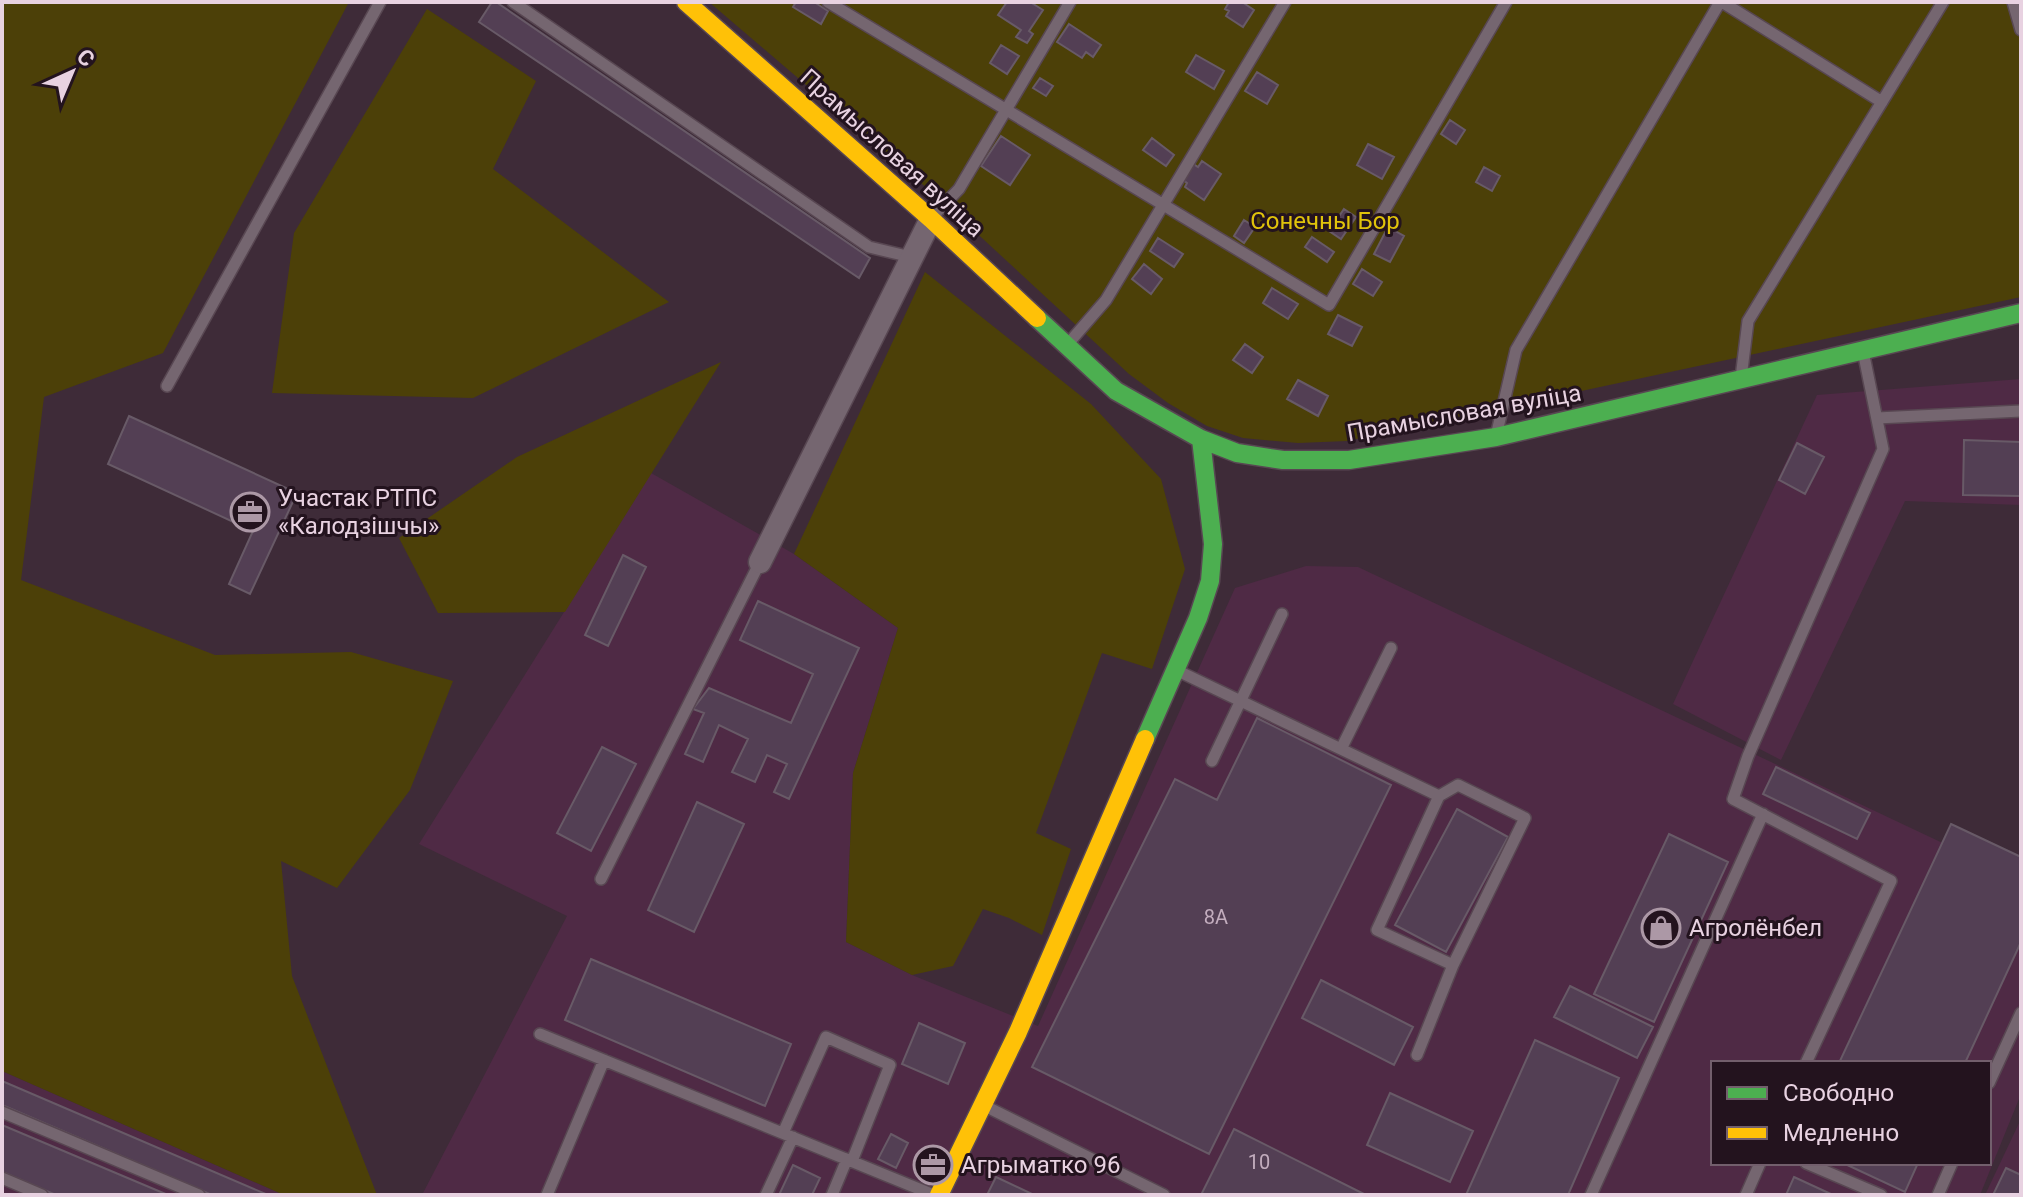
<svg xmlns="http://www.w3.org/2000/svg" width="2023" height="1197" font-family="Roboto,sans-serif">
<rect width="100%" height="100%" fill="#3e2b38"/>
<!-- built -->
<path fill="#4f2a45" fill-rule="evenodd" d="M2021,379V505L1905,501L1781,760L1673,704L1817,395Z
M651,473L794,554L898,628L853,773L846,942L912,975L1038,1026L1235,588L1306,566L1358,567L2021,880V1094L1980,1195H422L567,916L419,844ZM1713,1063H1989V1163H1713Z
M2,1071L284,1195H2Z
M2021,1119V1195H1985Z"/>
<!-- green -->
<path fill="#4c4008" d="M2,2H349L163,353L44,397L21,580L215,655L351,652L453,681L410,790L337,888L281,861L292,976L377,1195H284L2,1071Z
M709,2H2021V297L1347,441L1298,443L1243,438L1207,426L1168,403L1129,374L942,201Z
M427,9L536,81L493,169L669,302L473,398L272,393L294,233Z
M925,272L1091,404L1161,479L1185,569L1152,669L1102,653L1036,833L1071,849L1042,935L1009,918L983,909L953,966L912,975L846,942L853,773L898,628L794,554Z
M721,362L565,612L438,613L399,538L517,457Z"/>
<!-- building -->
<path fill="#533f54" stroke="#685a67" stroke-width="2" d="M492,2H496L870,258L859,278L479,22Z
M796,2H814L828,11L821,24L793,7Z
M1007,2H1030L1043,10L1029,31L1033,34L1027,43L1016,37L1021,30L998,15Z
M1229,2H1242L1254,10L1243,27L1226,16L1229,11L1225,9Z
M1069,24L1101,45L1093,57L1086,52L1082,58L1057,42Z
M1001,45L1019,56L1007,74L990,63Z
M1196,55L1224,71L1214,89L1186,72Z
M1257,72L1278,85L1267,104L1245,91Z
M1040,78L1053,86L1046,96L1033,88Z
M1450,120L1465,130L1456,144L1441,134Z
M1001,136L1030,155L1010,185L981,166Z
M1152,138L1174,155L1166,166L1143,150Z
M1368,144L1394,157L1382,179L1357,165Z
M1202,161L1221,174L1204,200L1185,187L1187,183L1182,179L1192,163L1198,167Z
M1484,167L1500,176L1492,191L1476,182Z
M1344,209L1356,217L1341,239L1329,231Z
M1244,220L1255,227L1244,243L1234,236Z
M1388,227L1404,236L1390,262L1374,254Z
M1312,237L1334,252L1327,262L1305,247Z
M1158,238L1183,254L1174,267L1150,251Z
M1144,264L1162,279L1151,294L1132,279Z
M1362,269L1382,282L1373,296L1353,284Z
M1272,288L1298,304L1288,319L1263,303Z
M1338,315L1362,327L1352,346L1328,334Z
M1245,344L1263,357L1252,373L1233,360Z
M1298,380L1328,396L1318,416L1287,399Z
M129,416L297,493L250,594L229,584L253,531L108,464Z
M1964,440L2021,442V496L1963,495Z
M1797,443L1824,457L1805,494L1779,480Z
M623,555L646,567L608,646L585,635Z
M758,601L859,648L789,799L774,792L787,764L767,755L755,782L732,772L748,739L719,725L703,762L685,754L704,713L693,709L709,688L791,723L813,674L740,640Z
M1257,718L1391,785L1209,1154L1032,1067L1175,779L1217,800Z
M602,747L636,764L591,851L557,833Z
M1776,767L1870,813L1857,839L1763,794Z
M697,802L744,824L694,932L648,910Z
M1457,809L1508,837L1446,952L1395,925Z
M1951,824L2021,857V942L1965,1063H1839Z
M1669,834L1728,862L1654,1022L1594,994Z
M591,959L791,1044L765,1106L565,1020Z
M1321,980L1413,1027L1394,1065L1302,1018Z
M1570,986L1653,1027L1637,1058L1554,1017Z
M919,1023L965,1043L948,1084L902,1064Z
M1535,1040L1619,1078L1568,1195H1466Z
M2,1081L268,1195H212L2,1105Z
M1390,1093L1473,1131L1450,1182L1367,1145Z
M2,1125L168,1195H56L2,1172Z
M1234,1129L1366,1195H1201Z
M891,1134L908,1143L896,1168L878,1159Z
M1843,1163H1918L1905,1192Z
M793,1165L820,1178L812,1195H779Z
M2006,1168L2021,1175V1195H1993Z
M996,1177L1034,1195H987Z
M1794,1177L1833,1195H1786Z"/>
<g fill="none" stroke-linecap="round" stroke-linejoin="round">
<defs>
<path id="lane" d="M513,2L869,247L911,257
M828,2L1329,305L1506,2
M1722,2L1882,102
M2013,2L2021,30
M931,218L959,189L1070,2
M1067,345L1106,300L1285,2
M1741,378L1748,321L1943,2
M167,386L380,2
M1877,418L2021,411
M1497,432L1516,350L1720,2
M1176,670L1439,796
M1341,749L1391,648
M1212,761L1282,614
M601,879L760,562
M540,1034L934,1195
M1417,1055L1453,965L1525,818L1458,785L1439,796L1377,930L1453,965
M1806,1063L1891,881L1733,799L1748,756L1883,449L1863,351
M1989,1083L2021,1013
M983,1105L1164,1195
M2,1112L199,1195
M783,1133L826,1037L890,1065L852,1161
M1806,1163L1881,1195
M2,1178L42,1195
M547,1195L604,1060
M766,1195L793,1137
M832,1195L847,1159
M1591,1195L1763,814
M1746,1195L1760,1163
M1938,1195L1952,1163"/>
<path id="street" d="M760,562L931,219"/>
<path id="fast" d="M1037,318L1116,391L1201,439L1237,453L1283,460H1349L1496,437L2021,313
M1145,739L1198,618L1210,581L1213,544L1201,439"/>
<path id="slow" d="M686,2L931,219L1037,318
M939,1195L1018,1032L1145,739"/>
</defs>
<!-- lane casing -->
<use href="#lane" stroke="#584752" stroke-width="14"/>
<!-- street casing -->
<use href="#street" stroke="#584752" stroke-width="25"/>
<!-- fast casing -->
<use href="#fast" stroke="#584752" stroke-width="21"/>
<!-- slow casing -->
<use href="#slow" stroke="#584752" stroke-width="21"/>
<!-- lane -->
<use href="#lane" stroke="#756670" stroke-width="11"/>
<!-- street -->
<use href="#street" stroke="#756670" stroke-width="22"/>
<!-- fast -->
<use href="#fast" stroke="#4caf50" stroke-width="18"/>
<!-- slow -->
<use href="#slow" stroke="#ffc107" stroke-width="18"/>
</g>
<!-- icons -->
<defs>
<symbol id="office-ring" viewBox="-11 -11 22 22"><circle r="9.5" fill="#23131e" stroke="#ac98a6" stroke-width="1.5"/><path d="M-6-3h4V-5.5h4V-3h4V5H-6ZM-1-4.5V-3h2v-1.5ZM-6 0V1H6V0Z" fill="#ac98a6"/></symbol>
<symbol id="shop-ring" viewBox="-11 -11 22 22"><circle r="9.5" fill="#23131e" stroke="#ac98a6" stroke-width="1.5"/><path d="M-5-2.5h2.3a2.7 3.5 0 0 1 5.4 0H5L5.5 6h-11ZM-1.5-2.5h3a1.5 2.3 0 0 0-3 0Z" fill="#ac98a6"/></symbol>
</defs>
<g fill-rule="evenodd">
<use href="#office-ring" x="228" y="490" width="44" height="44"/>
<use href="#shop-ring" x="1639" y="906" width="44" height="44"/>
<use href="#office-ring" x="911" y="1143" width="44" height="44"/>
</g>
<g text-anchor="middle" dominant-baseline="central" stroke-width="6" stroke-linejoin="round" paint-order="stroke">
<!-- number labels -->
<g font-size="20" fill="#c3adbe">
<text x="1216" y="917">8А</text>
<text x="1259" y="1162">10</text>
</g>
<!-- street labels -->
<g font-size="24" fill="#e8d2e1" stroke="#23131e">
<text transform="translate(892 153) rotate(42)">Прамысловая вуліца</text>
<text transform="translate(1464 413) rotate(-10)">Прамысловая вуліца</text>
</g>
<!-- park labels -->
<g font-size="24" fill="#e0c30b" stroke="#23131e">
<text x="1325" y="221">Сонечны Бор</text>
</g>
<!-- poi labels -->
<g font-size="24" fill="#e8d2e1" stroke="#23131e" text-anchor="start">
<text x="278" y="498">Участак РТПС<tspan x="278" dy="28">«Калодзішчы»</tspan></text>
<text x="1689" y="928">Агролёнбел</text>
<text x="961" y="1165">Агрыматко 96</text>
</g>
</g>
<!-- border -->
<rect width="2023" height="1197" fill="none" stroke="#e8d2e1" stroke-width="8"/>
<!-- legend -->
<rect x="1711" y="1061" width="280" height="104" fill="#23131e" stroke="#725f6c" stroke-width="2"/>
<rect x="1727" y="1087" width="40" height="12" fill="#4caf50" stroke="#725f6c" stroke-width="2"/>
<text x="1783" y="1101" font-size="24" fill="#e8d2e1">Свободно</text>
<rect x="1727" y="1127" width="40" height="12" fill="#ffc107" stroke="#725f6c" stroke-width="2"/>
<text x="1783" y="1141" font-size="24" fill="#e8d2e1">Медленно</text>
<!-- north arrow -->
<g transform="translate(72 72) rotate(44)" stroke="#23131e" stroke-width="6" paint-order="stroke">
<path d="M0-6L14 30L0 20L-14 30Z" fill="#e8d2e1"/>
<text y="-12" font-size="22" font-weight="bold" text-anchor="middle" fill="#e8d2e1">С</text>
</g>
</svg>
